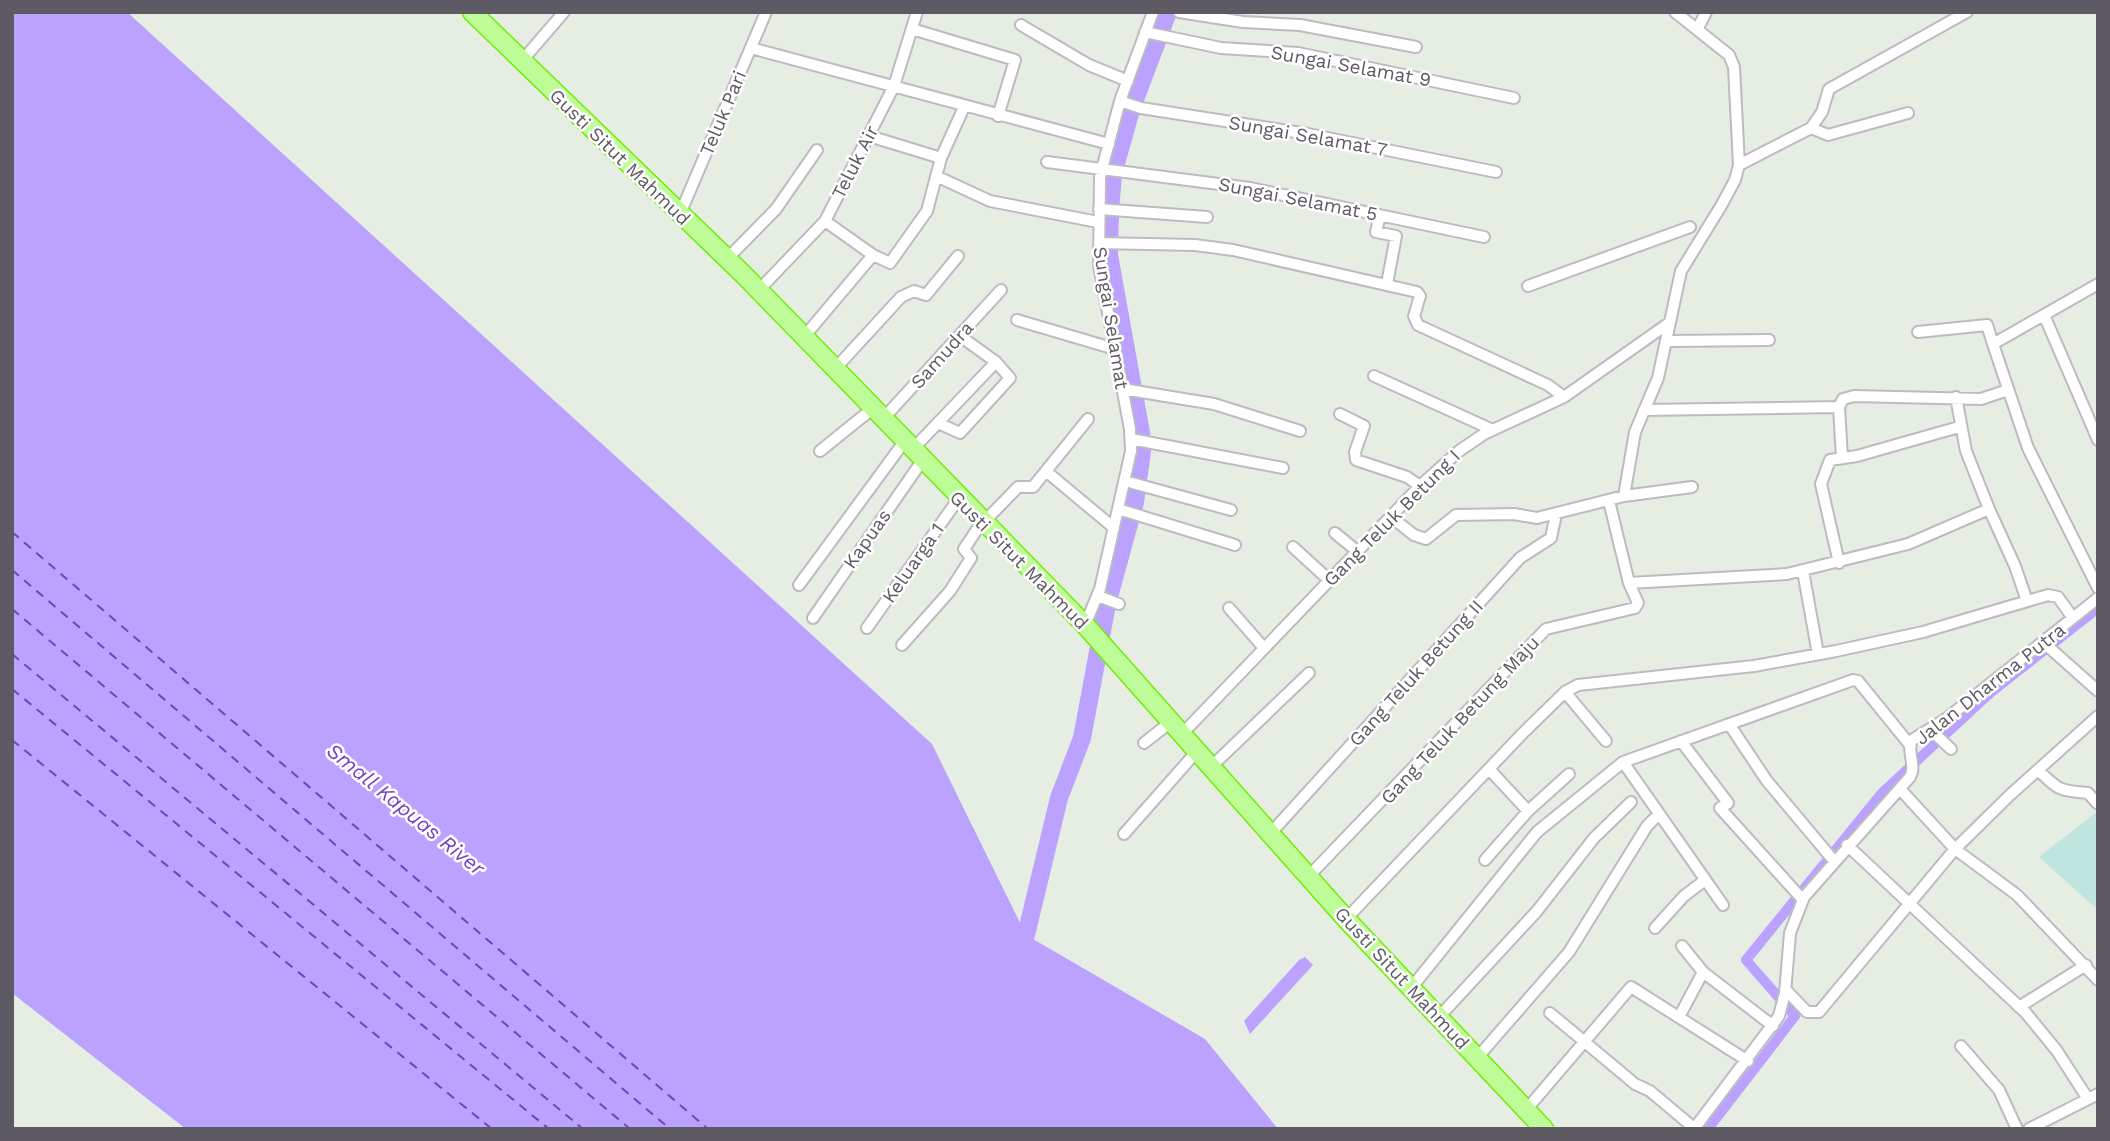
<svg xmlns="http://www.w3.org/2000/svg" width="2110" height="1141" font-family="'Work Sans',sans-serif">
<rect width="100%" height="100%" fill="#e6ede2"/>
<!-- green -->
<path fill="#bfe5de" d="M2098,811V910L2039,857Z"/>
<!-- water -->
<path fill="#baa2fe" d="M12,12H127L932,744L1026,935L1205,1039L1278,1129H186L12,993Z
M1305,957L1313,965L1250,1034L1244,1021L1299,960Z"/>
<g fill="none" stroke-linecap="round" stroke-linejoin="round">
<!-- canal -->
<path stroke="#baa2fe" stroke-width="10" d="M1708,1129L1795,1016L1746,960L1882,793L1990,693L2098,608"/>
<!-- river -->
<path stroke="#baa2fe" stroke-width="18" d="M1026,935L1059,798L1082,738L1107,604L1135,502L1143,444L1109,255L1110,210L1113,174L1131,110L1168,12"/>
<!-- ferry -->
<path stroke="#6f44c1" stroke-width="2" stroke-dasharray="9 7" stroke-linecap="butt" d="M12,532L708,1129
M12,570L670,1129
M12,609L630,1129
M12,654L583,1129
M12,689L549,1129
M12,740L492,1129"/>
<defs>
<path id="minor" d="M1179,12L1243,22L1300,25L1416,47
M1021,25L1089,65L1128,81
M1698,28L1706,12
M912,29L1015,60L998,116
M1145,32L1221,48L1298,53L1514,98
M751,48L1109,144
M521,62L564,12
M1120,101L1141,108L1308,134L1496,172
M1811,128L1828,135L1908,113
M869,136L941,158
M1047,162L1250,188L1484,237
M1739,165L1811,128L1822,112L1829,89L1967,12
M936,176L990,201L1098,222
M1099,209L1207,217
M680,214L766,12
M1380,215L1376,232L1396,236L1387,284
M825,221L873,255L890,263L927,211L941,158L964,107
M1099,243L1195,245L1233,250L1417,292L1420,296L1414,316L1418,325L1548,385L1564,397
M727,259L776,209L817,150
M2098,284L1993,344L2028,448L2098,588
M1528,286L1690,227
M758,291L825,221L894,86L917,12
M2044,315L2098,440
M1017,320L1115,349
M1918,332L1987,325L1993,344
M803,338L873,255
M1668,341L1769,340
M834,370L901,297L914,291L926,295L958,256
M1374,376L1493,430
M1123,389L1214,404L1300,431
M1956,397L1966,451L1989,509
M1839,407L1842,458
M1644,410L1839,407L1843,399L1854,396L1981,399L2008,390
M1340,414L1364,426L1355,452L1356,460L1407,477L1420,486
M882,420L1001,290
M938,423L960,433L1010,378L996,362L960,336
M1131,439L1283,468
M912,450L996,362
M820,451L872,409
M1047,472L1114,528
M1125,481L1231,510
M1624,496L1692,487
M1609,501L1629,583
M1118,509L1235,545
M1391,517L1414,535L1426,539L1456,515L1514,514L1537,518L1624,496L1635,432L1658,378L1681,271L1721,206L1735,180L1739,165L1734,67L1729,55L1675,12
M983,523L1018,487H1033L1088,419
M1335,533L1358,552
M1293,547L1329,580
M1839,563L1821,484L1830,460L1857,456L1959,427
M1803,571L1818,654
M799,585L904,442
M1098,596L1119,604
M1229,608L1264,648
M813,618L922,461
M1085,625L1100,589L1131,451L1130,429L1099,265L1100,177L1120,101L1153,12
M867,628L959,498
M2043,642L2098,691
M902,645L950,591L971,558L964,549L982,522
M1565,692L1606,741
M1729,724L1767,781L1834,861
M1931,730L1951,749
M1183,733L1420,486L1459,451L1484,434L1564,397L1669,323
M1681,741L1728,803L1720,808L1803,900
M1144,743L1172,721
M1212,766L1309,673
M2038,770C2058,790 2060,791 2088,793L2097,803
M1900,789L1955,849L2017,895L2098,980
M1528,811L1569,774
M1124,834L1198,750
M1270,834L1520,558L1551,538L1556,514
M1847,845L2026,1013L2057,1051L2088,1099
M1485,860L1528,811L1489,769
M1308,877L1546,629L1635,608L1638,603L1629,583L1787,574L1908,544L1989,509L2015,566L2027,601
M1723,905L1623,762L1853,680L1858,681L1910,745
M1346,919L1523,733L1565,692L1578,685L1754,666L1836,651L1923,632L2048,595L2058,597L2073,618
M1655,928L1684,896L1705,880
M1703,972L1773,1026
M1412,987L1537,832L1623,762
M1785,989L1807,1012H1819L1955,849L2010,795L2098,716
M2019,1007L2086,965
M1550,1013L1635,1084L1650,1091L1694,1128
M1439,1017L1537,911L1594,838L1631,802
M1679,1017L1703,972L1682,946
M1961,1046L1999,1090L2017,1129
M1477,1058L1569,952L1647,826L1659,814
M1526,1110L1631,987L1748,1061
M1694,1129L1779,1016L1785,993L1790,933L1804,897L1910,777C1917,765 1906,752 1912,740L1946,719L2098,598
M2029,1129L2098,1094"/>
<path id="trunk" d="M472,12L743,274L1085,625L1346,919L1544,1129"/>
</defs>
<!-- minor casing -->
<use href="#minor" stroke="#bdbac1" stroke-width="14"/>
<!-- trunk casing -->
<use href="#trunk" stroke="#73ec03" stroke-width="21"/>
<!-- minor -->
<use href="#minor" stroke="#fff" stroke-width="10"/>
<!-- trunk -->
<use href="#trunk" stroke="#befc98" stroke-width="18"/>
</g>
<g text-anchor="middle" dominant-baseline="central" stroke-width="5" stroke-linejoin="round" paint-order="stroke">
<!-- street labels -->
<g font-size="19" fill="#5e5a63" stroke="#fff">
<text transform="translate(1351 66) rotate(10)">Sungai Selamat 9</text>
<text transform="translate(723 113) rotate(-67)">Teluk Pari</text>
<text transform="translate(1308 136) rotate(10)">Sungai Selamat 7</text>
<text transform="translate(620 157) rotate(44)">Gusti Situt Mahmud</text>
<text transform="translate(855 162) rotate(-63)">Teluk Air</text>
<text transform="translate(1298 199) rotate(11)">Sungai Selamat 5</text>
<text transform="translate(1111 318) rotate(81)">Sungai Selamat</text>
<text transform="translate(942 355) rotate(-48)">Samudra</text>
<text transform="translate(1392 518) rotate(-45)">Gang Teluk Betung I</text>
<text transform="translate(867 539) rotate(-55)">Kapuas</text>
<text transform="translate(1019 560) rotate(45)">Gusti Situt Mahmud</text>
<text transform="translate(913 563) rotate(-55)">Keluarga 1</text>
<text transform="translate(1416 673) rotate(-48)">Gang Teluk Betung II</text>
<text transform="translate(1990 684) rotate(-38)">Jalan Dharma Putra</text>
<text transform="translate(1460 720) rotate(-47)">Gang Teluk Betung Maju</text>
<text transform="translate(1402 978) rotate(47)">Gusti Situt Mahmud</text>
</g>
<!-- water labels -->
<g font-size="21" font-style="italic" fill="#6f44c1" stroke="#fff">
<text transform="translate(406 809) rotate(39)">Small Kapuas River</text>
</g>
</g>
<!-- border -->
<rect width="2110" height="1141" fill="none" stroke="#5e5a63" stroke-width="28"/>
</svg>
